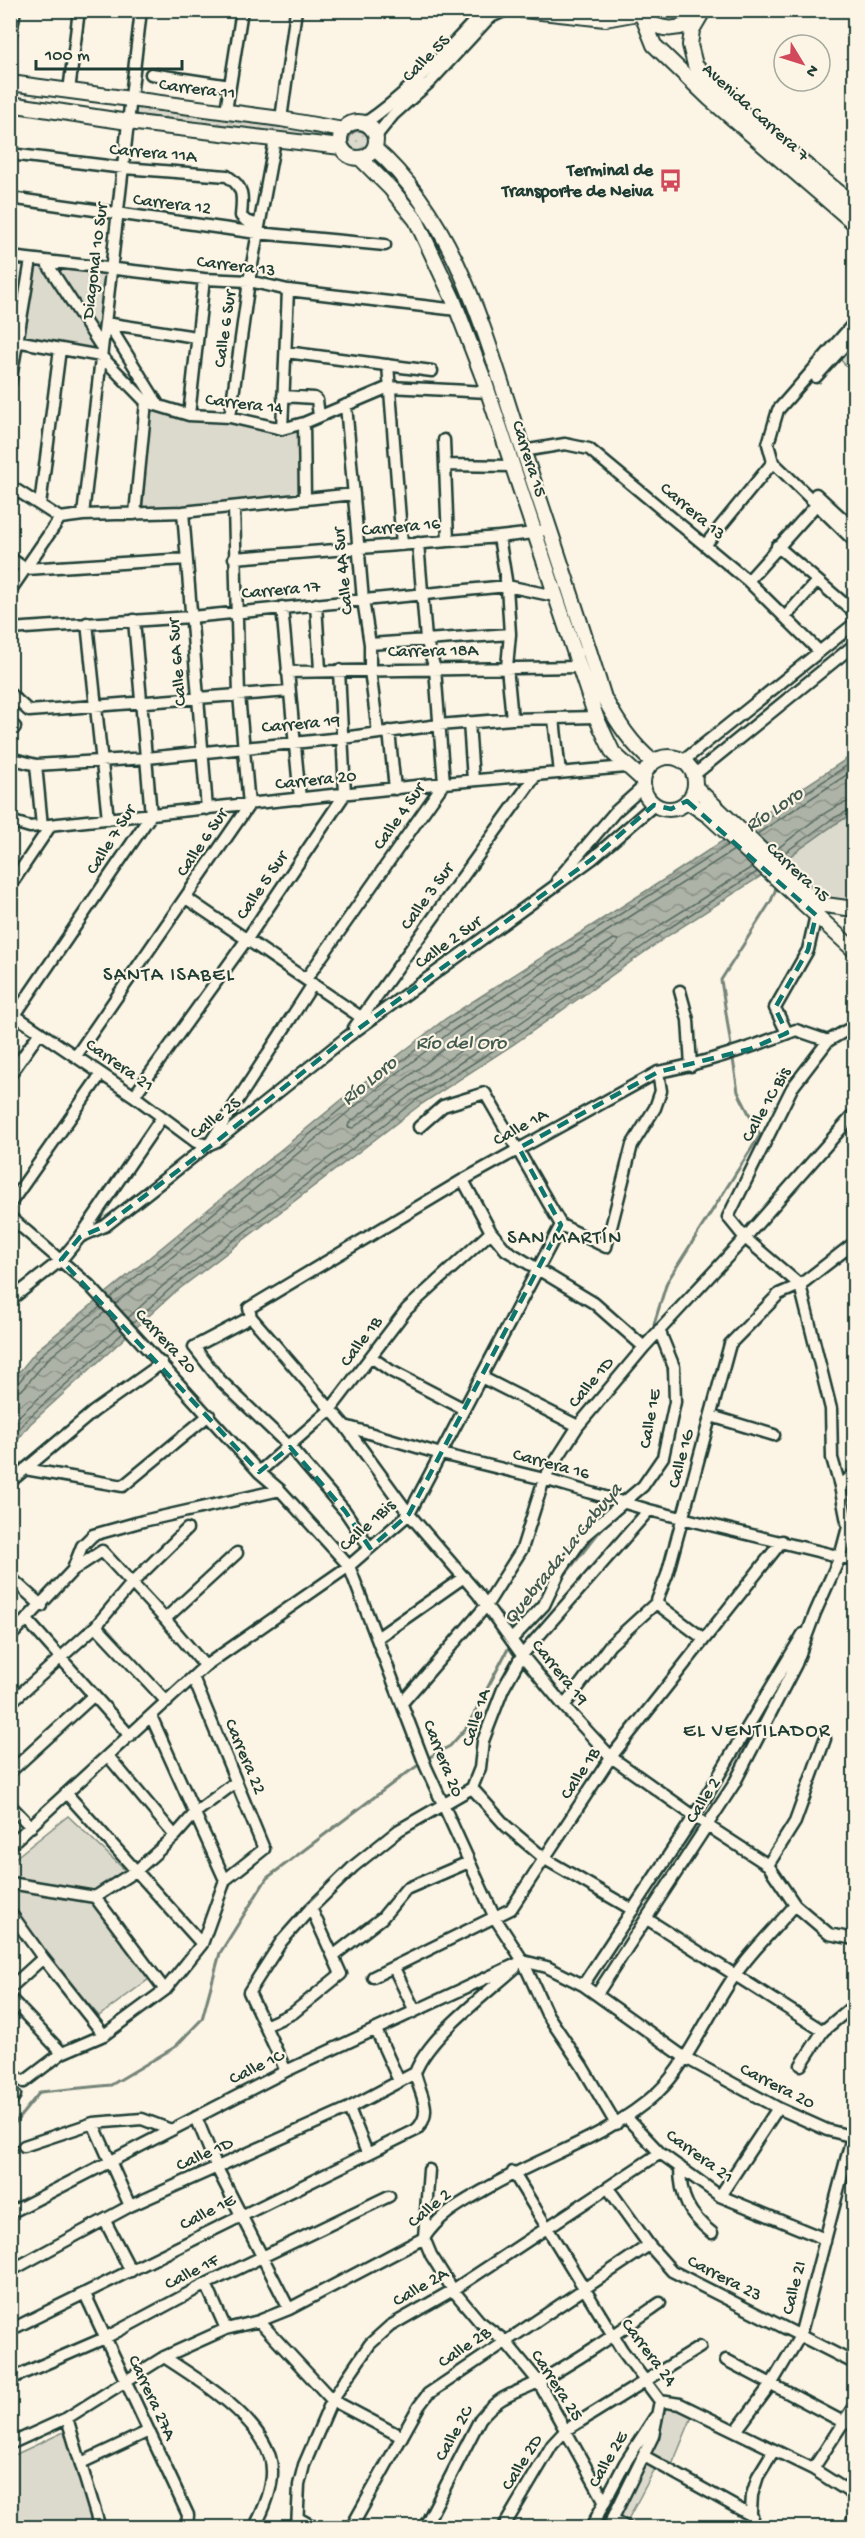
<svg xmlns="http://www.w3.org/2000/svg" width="865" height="2538" font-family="'Gochi Hand',sans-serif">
<defs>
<pattern id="grass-dots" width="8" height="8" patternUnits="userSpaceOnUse" patternTransform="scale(1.5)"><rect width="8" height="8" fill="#dcdacc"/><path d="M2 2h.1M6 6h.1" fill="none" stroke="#bcbcb0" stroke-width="1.8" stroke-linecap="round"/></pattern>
<pattern id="water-waves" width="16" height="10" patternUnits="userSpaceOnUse" patternTransform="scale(1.5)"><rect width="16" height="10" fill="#aeb3a7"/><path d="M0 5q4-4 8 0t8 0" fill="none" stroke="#8d9389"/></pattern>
</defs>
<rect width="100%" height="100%" fill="#fcf5e5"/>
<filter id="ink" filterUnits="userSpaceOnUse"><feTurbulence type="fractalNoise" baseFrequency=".0167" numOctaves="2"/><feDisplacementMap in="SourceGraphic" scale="12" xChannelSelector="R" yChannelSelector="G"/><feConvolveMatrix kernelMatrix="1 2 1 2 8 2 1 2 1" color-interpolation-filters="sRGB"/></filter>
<g filter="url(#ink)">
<!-- grass -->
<path fill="url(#grass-dots)" stroke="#7e8c80" stroke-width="1.5" d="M135,107L334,133H338L336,141L134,114Z
M349 141a10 10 0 1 1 20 0a10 10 0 1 1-20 0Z"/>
<!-- green -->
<path fill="#dcdacc" stroke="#7e8c80" stroke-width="1.5" d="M641,11H698L694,16L667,25Z
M34,265L108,272L102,320L96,350L22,339Z
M854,335V374L837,356Z
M146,402L281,429L304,423L305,499L135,514Z
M854,813V909L830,907L779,864L835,824Z
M68,1816L129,1874L86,1895L149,1979L99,2016L45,1954L19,1916L11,1901L10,1862Z
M661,2402L694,2412L670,2470L658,2463L625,2525L592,2528Z
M66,2431L96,2527H11L10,2457Z"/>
<!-- water -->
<path fill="url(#water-waves)" stroke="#758479" stroke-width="1.5" d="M854,754V813L835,824L769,871L669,935L514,1044L420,1105L174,1293L30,1424L11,1449V1382L38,1349L350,1093L445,1019L668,877Z"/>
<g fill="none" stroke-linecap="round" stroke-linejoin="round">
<!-- shore -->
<path stroke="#586c62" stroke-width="1.5" d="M751,829L854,761
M757,834L854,770
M774,851C793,838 832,802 854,801
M780,856L832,819L854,808
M614,939L618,940L617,944C529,1006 438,1063 353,1128L348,1127L349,1123L459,1037Z
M110,1298L354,1098L449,1024L728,845
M115,1304L359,1103L453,1030L734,850
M128,1318L166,1283L412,1094L506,1033L662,924L752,867
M133,1323L170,1289L416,1100L511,1039L666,930L757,872
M10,1386L18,1383L43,1353L100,1307
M10,1393L22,1390L48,1359L105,1312
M10,1427L21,1414L118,1327
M10,1440L26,1420L123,1333"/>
<!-- stream -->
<path stroke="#758479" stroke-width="3" d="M655,1328L654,1324L667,1282L760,1135L738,1092L721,980L771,901L777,886
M667,1363L669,1377
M560,1581L607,1522
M10,2129L40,2092L111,2085L175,2047L202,2019L220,1953L267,1878L397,1780L433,1755L450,1746L467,1727L510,1645"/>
<defs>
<path id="minor" d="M10,39L15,10
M151,74L230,86
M69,91L79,10
M226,111L242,10
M281,119L296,10
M365,123C410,93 447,49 485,10
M376,136L393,115L431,81L489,18L506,10
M10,154L124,168L227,176C244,187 243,196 241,216L246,221L259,225
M10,198L257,233L385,245
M10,257L204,279L249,281L288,290L457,310
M46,262L102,348
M105,323L196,337
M854,323L778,410L768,444L773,462L854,541
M108,324L159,406
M10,340L101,356L146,402L189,415L230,417L282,429L304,423L389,387L488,392
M286,352L432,371
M388,365L402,545
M816,377L854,335
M10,384L31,260
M283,396L314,398L317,400L319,416
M346,405L363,600L370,644V670L378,733
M189,415L204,279
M230,417L249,281L275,140
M304,423L305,499
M282,429L288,290
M444,440L448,540
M523,451L565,444L589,449L748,581L819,651
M445,465L511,466
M10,486L60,518L83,515L183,512L354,494
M816,494L854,529
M40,505L60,349
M183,512L207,809
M135,514L146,402
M83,515L141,10
M499,537L507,586L510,634L507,667L512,719
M706,544L773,462
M777,546L854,612
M10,558L26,569L186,559
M234,558L499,537L534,533L550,528
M748,581L817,504
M10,591L60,518
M316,604L320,670
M282,607L300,799
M786,616L817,581
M87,623L108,819
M10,629L191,617L507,586L555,596
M370,644L510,634
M287,672L579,667
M10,694L29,711L289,691
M554,719L560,773
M469,722L473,780
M389,731L395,789
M10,733L15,727
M10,758L36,765L147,758L342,738L439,725L512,719L596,717
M683,761L854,624
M36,765L42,826
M694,775L854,645
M10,821L30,827L444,783L626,767
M558,879L615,812L643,787
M10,886L51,825
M186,898L368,1022
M306,979L444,783L435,669L426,639L418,543
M680,991L688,1020L691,1066
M10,1012L134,1096L196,1142L208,1145
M15,1015L151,815L134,620
M354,1028L536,775
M787,1033L775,1008L808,950L816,915
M828,1041L796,1030C750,1048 706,1063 658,1072L463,1180L249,1308L251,1317L345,1426L409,1514L478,1594L522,1655L564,1706L611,1757L708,1826L768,1865L795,1905L829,1934L854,1939
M76,1056L249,805L239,695L234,507
M10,1075L40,1032
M134,1096L247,939L345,794L339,670
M419,1127L443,1106L485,1093L561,1225
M210,1143L313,984
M463,1180L491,1232L506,1250L594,1303L644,1347
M10,1204L101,1074
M10,1217L90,1286L259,1472L280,1490L349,1566L426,1767L495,1918L523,1961L547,2014L582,2066L616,2124
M561,1225L606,1247L632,1145L655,1108L661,1091L658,1072
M80,1237L105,1226L208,1145L217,1141L347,1037L592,859L654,805
M10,1300L61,1260L80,1237L162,1117
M251,1317L194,1347L219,1379L290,1447L345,1511L370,1548
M371,1357L391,1371L464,1409
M481,1377L578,1426
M711,1416L774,1435
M345,1426L441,1454L544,1479L649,1510L854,1560
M25,1469L123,1486L209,1415
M259,1472L330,1410L407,1309L491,1232
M10,1482L93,1412L162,1363
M840,1486L854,1474
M73,1569L82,1546L93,1535L143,1521L280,1490
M10,1577L42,1606
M656,1603L704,1639
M165,1619L237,1553
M27,1620L130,1736
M96,1626L167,1702
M10,1637L73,1570L102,1551L165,1619L205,1666
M377,1638L464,1577
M511,1640L544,1605L560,1571L585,1535L643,1486L663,1457L675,1402L674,1367L659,1330
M10,1703L96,1626L132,1583L187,1529
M402,1703L486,1606L522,1549L544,1479L578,1426L644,1347L745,1238L854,1114
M564,1706L610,1645L656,1603L667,1575L730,1344L779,1294L800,1285L854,1243
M151,1716L225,1880
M108,1756L175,1836
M10,1772L94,1695
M472,1788L506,1826L545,1859L633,1910
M67,1794L202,1944
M10,1805L31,1827
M10,1845L205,1666L349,1566L409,1514L561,1225
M768,1865L795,1822L825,1739
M10,1883L95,1897
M95,1897L137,1870L175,1836L196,1812L236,1782
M95,1897L165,1990
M10,1912L43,1958L104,2035
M647,1919L823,2031
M333,1956L382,1918L406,1889L469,1862
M523,1961L547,1967L583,1985L684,2057L778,2108L827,2130L854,2137
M394,1968L415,2011
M373,1977L511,1909L611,1757L782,1541
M583,1985L694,1817L803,1634
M10,1988L43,1958
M597,1994L734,1784L796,1664L815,1613L840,1557L848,1527L840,1486L832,1458L831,1409L800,1285L745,1238L728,1217L792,1088L828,1041L854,1026
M10,1998L62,2053
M265,2026L293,2013L341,1974L311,1908
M376,2030L399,2081
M801,2065L823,2031L854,2005
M286,2071L249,1992L281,1942L311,1908L354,1866L399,1830L472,1788L480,1768L483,1741L503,1689L522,1655L649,1510
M10,2073L24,2082L62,2053L104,2035L165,1990L202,1944L225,1880L264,1849L193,1677
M415,2073C428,2037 485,1995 515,1968
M10,2103L15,2095
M349,2108L367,2153
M196,2117L217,2168L289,2309
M627,2118L660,2153L720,2196L825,2239
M93,2123L130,2206
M24,2146L93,2123L142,2119L171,2130
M680,2167C680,2197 689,2215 712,2233
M429,2170L424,2238L431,2255L453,2290L479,2321L505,2341L538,2381L604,2500
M513,2172L622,2350L660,2401L680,2404L813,2469L854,2495
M608,2188L649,2245L672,2271L854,2363
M720,2196L778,2108
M10,2213L286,2071L523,1961
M105,2221L131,2271
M10,2271L130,2206L349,2108L415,2073
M206,2284L226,2329
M85,2294L188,2515L187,2528
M259,2321L332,2400L402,2437
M10,2330L416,2130C435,2112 419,2093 415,2073
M164,2357C198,2379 258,2416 270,2457C277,2480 265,2508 254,2528
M726,2360L845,2423
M10,2379L105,2338L206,2284L389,2196
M67,2418L100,2528
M736,2431L772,2383L800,2336L852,2137
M10,2444L67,2418L164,2357L226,2329L259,2321L289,2309L424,2238C440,2214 460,2204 484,2190C541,2156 608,2138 658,2092C686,2066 710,2011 733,1978C750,1952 775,1929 795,1905
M644,2456L752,2516
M81,2463L149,2431
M813,2469L854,2406
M298,2518L316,2528
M612,2519L628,2528
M297,2528L299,2485L304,2465L332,2400L370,2344L390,2326L453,2290L660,2153
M351,2528L419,2406L428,2394L649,2245
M424,2528L480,2419C498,2396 514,2394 538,2382C580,2359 621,2330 660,2303
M503,2528L552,2445L566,2430L700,2347
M591,2528L625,2463L655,2417
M608,2528L653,2436L660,2401
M750,2528L752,2495L758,2476L774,2450
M848,2528L854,2518"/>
<path id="major" d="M523,10L605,19L638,13
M702,13L692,30L690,45L695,65L724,98L854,205
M643,18C660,32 682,32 698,17
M644,20L654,45L710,99L854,223
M10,83L281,119L343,130
M10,104L128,122L341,147
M340 140a18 18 0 1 1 36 0a18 18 0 1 1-36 0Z
M374,148C460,223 487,343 522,447C550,530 578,614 604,698C618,723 631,744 653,762
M360,158L391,189L416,220L453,299L484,380L596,717L613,753L643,780
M643 783a26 26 0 1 1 52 0a26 26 0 1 1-52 0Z
M695,787L820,906
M687,801L709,816L854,950
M818,904L854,909"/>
</defs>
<!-- minor casing -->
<use href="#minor" stroke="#1f3d34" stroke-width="15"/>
<!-- major casing -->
<use href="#major" stroke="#1f3d34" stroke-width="18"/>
<!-- minor -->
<use href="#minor" stroke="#fcf5e5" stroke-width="10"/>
<!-- major -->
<use href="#major" stroke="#fcf5e5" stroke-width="14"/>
</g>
</g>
<!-- marked area -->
<path fill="none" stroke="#0f766e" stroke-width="4.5" stroke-dasharray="12 8" stroke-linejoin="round" d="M687,801L816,915L808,950L775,1008L787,1033L750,1049L658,1072L519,1148L561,1225L409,1514L370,1548L345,1511L290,1447L259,1472L61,1260L80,1237L105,1226L217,1141L347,1037L592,859L654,805L671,809Z"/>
<!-- icons -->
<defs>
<symbol id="bus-bare" viewBox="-9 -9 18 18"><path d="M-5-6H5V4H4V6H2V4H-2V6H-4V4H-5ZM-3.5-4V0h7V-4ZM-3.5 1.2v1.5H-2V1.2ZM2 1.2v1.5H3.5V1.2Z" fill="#d1495b" stroke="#fcf5e5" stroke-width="2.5" paint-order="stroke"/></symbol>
</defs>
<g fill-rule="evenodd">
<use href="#bus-bare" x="654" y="164" width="33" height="33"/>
</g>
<g text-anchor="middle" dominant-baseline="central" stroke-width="4.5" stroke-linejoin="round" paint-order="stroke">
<!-- street labels -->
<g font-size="18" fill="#1f3d34" stroke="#fcf5e5">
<text transform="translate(427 59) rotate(-45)">Calle 5S</text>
<text transform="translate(197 90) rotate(7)">Carrera 11</text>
<text transform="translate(755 113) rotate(42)">Avenida Carrera 7</text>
<text transform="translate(153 154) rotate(5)">Carrera 11A</text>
<text transform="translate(172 205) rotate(7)">Carrera 12</text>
<text transform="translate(96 261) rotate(-83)">Diagonal 10 Sur</text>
<text transform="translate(236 267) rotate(7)">Carrera 13</text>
<text transform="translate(226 329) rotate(-82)">Calle 6 Sur</text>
<text transform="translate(244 405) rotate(7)">Carrera 14</text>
<text transform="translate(528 459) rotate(72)">Carrera 15</text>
<text transform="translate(692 512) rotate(40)">Carrera 13</text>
<text transform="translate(401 528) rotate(-5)">Carrera 16</text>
<text transform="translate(344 571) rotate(-96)">Calle 4A Sur</text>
<text transform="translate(281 591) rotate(-5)">Carrera 17</text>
<text transform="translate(433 652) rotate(-1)">Carrera 18A</text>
<text transform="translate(178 662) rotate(-95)">Calle 6A Sur</text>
<text transform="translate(301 725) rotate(-5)">Carrera 19</text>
<text transform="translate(316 781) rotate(-6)">Carrera 20</text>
<text transform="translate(400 817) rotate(-55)">Calle 4 Sur</text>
<text transform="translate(112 840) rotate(-58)">Calle 7 Sur</text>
<text transform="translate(203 843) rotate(-56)">Calle 6 Sur</text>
<text transform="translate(797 873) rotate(43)">Carrera 15</text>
<text transform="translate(263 886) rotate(-56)">Calle 5 Sur</text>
<text transform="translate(428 897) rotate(-54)">Calle 3 Sur</text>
<text transform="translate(449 943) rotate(-36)">Calle 2 Sur</text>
<text transform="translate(119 1066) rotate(35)">Carrera 21</text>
<text transform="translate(767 1105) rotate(-61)">Calle 1C Bis</text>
<text transform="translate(216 1119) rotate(-37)">Calle 2S</text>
<text transform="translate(521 1128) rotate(-29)">Calle 1A</text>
<text transform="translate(165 1342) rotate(47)">Carrera 20</text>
<text transform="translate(362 1342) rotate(-53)">Calle 1B</text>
<text transform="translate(592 1383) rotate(-50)">Calle 1D</text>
<text transform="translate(651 1419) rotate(-80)">Calle 1E</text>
<text transform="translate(682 1459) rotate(-75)">Calle 1G</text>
<text transform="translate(551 1465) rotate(15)">Carrera 16</text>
<text transform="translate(368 1526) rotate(-42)">Calle 1Bis</text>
<text transform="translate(559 1673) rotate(51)">Carrera 19</text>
<text transform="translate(477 1718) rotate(-72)">Calle 1A</text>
<text transform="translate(244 1757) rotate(67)">Carrera 22</text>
<text transform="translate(442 1759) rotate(68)">Carrera 20</text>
<text transform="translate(581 1774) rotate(-57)">Calle 1B</text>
<text transform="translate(704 1801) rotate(-58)">Calle 2</text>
<text transform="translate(257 2068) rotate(-26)">Calle 1C</text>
<text transform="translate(777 2087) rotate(27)">Carrera 20</text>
<text transform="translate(205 2155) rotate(-24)">Calle 1D</text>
<text transform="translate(699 2157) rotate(36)">Carrera 21</text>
<text transform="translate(430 2209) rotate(-40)">Calle 2</text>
<text transform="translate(208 2213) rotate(-27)">Calle 1E</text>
<text transform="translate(192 2273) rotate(-27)">Calle 1F</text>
<text transform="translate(724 2279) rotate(27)">Carrera 23</text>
<text transform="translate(421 2288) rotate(-30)">Calle 2A</text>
<text transform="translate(795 2288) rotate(-76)">Calle 2I</text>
<text transform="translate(465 2348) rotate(-34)">Calle 2B</text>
<text transform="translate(648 2353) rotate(53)">Carrera 24</text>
<text transform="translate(556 2386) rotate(57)">Carrera 25</text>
<text transform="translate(151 2398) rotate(65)">Carrera 27A</text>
<text transform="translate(455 2434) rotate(-61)">Calle 2C</text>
<text transform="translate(609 2460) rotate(-60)">Calle 2E</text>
<text transform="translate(523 2463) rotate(-58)">Calle 2D</text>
</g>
<!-- poi labels -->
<g font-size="18" font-weight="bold" fill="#1f3d34" stroke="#fcf5e5" text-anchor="end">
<text x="653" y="171">Terminal de<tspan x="653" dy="21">Transporte de Neiva</tspan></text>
</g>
<!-- water labels -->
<g font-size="20" font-style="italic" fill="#435a51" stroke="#fcf5e5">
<text transform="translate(775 811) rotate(-34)">Río Loro</text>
<text x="461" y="1044">Río del Oro</text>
<text transform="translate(370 1082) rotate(-39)">Río Loro</text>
<text transform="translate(564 1555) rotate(-51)">Quebrada La Cabuya</text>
</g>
<!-- neighbourhood labels -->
<g font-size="20" letter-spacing="1.5" fill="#1f3d34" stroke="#fcf5e5">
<text x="169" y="976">SANTA ISABEL</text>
<text x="565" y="1239">SAN MARTÍN</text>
<text x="757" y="1732">EL VENTILADOR</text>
</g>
</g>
<!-- margin -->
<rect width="865" height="2538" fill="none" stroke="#fcf5e5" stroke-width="36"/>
<rect x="18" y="18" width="829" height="2502" fill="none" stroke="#1f3d34" stroke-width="2" filter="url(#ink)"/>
<!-- north arrow -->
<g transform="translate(802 63) rotate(128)"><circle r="28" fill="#fcf5e5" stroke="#a4ab9e" stroke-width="1.5"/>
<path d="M0-4.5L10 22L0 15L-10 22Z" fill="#d1495b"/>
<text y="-9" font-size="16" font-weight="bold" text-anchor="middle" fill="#1f3d34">N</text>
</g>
<!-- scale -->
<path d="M36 60v9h146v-9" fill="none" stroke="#1f3d34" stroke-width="3"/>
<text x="45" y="60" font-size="18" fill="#1f3d34" stroke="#fcf5e5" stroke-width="4.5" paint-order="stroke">100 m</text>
</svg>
